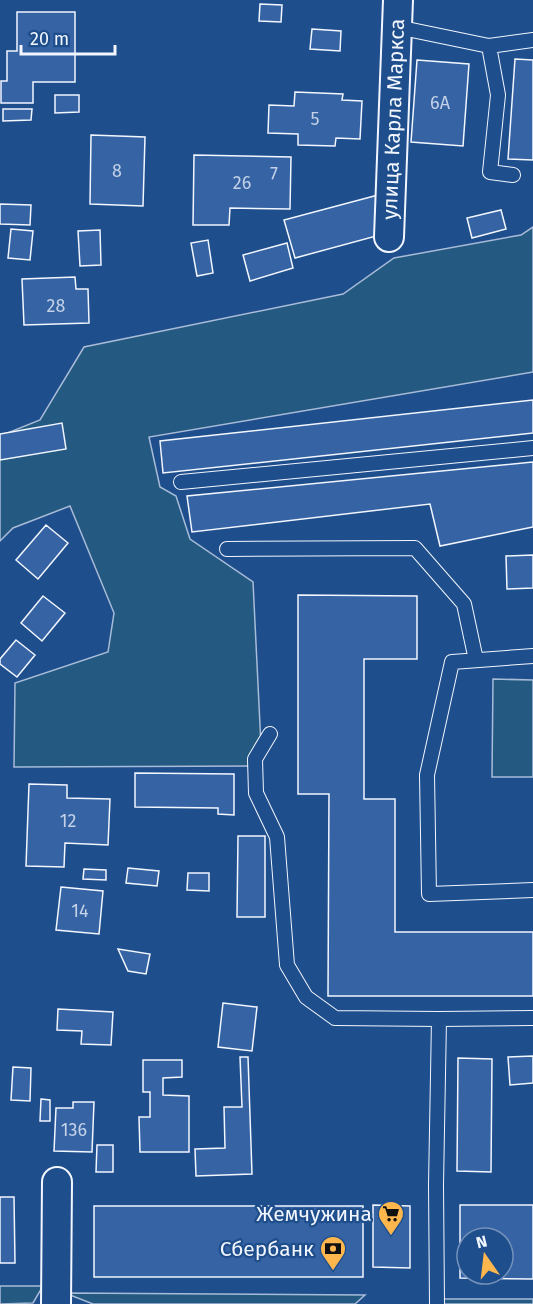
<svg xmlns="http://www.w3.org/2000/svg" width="533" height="1304" font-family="'Fira Sans',sans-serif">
<rect width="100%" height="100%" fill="#1f4e8c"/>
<!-- green -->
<path fill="#245a82" stroke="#a8bbd7" stroke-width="1.5" d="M533,227V372L149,437L160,487L176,496L190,539L253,582L262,766L14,767L15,683L108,652L114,613L70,506L13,528L0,541V436L40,420L84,347L343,294L394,258L521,235Z
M493,679L533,680V777H492Z
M0,1286H43L33,1303L0,1304Z
M65,1293L365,1295L355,1304H93Z
M443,1299H533V1304H443Z"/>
<!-- building -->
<path fill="#3563a3" stroke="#f2f6ff" stroke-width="1.5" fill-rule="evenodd" d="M260,4L282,5L281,22L259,21Z
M17,12H75V82H33V103H1V81H7V51H17Z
M312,29L341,31L340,51L310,49Z
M515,59L533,60V160L508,159Z
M417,60L469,64L463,146L411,142Z
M295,92L343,94L342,100L362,101L360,139L336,138L335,146L298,145V134L268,133L269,105L294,106Z
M55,95H79V112L55,113Z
M3,109H32L31,120L3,121Z
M91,135L145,137L143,206L90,204Z
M194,155L291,157L290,209L230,208L229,225H193Z
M378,195L380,235L295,258L284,220Z
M0,204L31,205L30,225L0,224Z
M501,210L506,229L472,238L467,218Z
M11,229L33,231L30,260L8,258Z
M100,230L101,265L80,266L78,231Z
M208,240L213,273L197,276L191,243Z
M287,243L293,268L250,281L243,255Z
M75,277L76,289H88L89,323L24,325L22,279Z
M533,400V433L163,473L160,441Z
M62,423L66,449L0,460V434Z
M533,462V527L440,546L430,504L192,532L187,496Z
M46,525L68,543L38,579L16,560Z
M533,555V588L507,589L506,556Z
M298,595L417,596V659H364V799H395V932H533V996H328L329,794H298Z
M43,596L65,613L42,641L21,623Z
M16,640L35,655L17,677L0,664V659Z
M135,773L234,774V815L218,814V808L135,807Z
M29,784L67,785V798L110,799L108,845L65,843L64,867L26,866Z
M238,836H265V917H237Z
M128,868L159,871L157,886L126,883Z
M84,869L106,870V880L83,879Z
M188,873H209V891L187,890Z
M61,887L103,891L99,934L56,930Z
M118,949L150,954L146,974L128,971Z
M223,1003L257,1007L252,1051L218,1047Z
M58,1009L113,1012L111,1045L81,1044L82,1031L57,1030Z
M533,1056V1083L510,1085L508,1057Z
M240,1057H248L252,1174L196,1176L195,1149L225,1148L224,1107H242Z
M458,1058L492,1059L491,1172L457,1171Z
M143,1060H182V1077L163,1078V1095L189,1096V1152H140L139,1117H150V1092H143Z
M13,1067L31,1068L30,1101L11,1100Z
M41,1099L50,1100V1121H40Z
M73,1102H94L92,1152L54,1151L56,1108H73Z
M97,1145H113V1172H96Z
M0,1197H14L15,1263H0Z
M373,1205L410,1206V1268L373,1267Z
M460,1205H533V1279L460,1278ZM467,1238H503V1274H467Z
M94,1206H363V1277H94Z"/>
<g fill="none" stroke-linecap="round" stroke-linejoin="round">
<defs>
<path id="lane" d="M397,27L489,46L498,95L490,172L513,175
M489,46L533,40
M181,482L533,448
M227,549L415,548L464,604L476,660
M533,656L452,662L427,775L429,894L533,890
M270,734L255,759L256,793L277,837L287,965L306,997L335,1018L439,1019
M437,1304L436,1185L439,1019L533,1018"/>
<g id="street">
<path id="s1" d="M389,237L398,0"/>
<path d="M56,1304L57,1182"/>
</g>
</defs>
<!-- lane casing -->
<use href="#lane" stroke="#f2f6ff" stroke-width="16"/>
<!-- street casing -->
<use href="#street" stroke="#f2f6ff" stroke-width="32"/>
<!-- lane -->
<use href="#lane" stroke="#1f4e8c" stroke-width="14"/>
<!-- street -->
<use href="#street" stroke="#1f4e8c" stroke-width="28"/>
</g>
<!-- icons -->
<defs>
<symbol id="supermarket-pin" viewBox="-11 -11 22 30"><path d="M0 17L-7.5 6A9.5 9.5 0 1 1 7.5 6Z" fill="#ffb74d" stroke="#1f4e8c"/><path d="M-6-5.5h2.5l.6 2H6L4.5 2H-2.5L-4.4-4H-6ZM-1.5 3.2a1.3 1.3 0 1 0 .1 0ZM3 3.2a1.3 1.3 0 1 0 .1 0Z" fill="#111"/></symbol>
<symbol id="bank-pin" viewBox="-11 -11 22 30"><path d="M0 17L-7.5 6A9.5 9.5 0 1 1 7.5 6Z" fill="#ffb74d" stroke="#1f4e8c"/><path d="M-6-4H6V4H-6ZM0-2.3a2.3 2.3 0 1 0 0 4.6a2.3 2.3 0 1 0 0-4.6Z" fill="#111"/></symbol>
</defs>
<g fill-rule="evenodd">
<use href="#supermarket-pin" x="376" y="1199" width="30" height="40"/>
<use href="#bank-pin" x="318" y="1234" width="30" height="40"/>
</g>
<g text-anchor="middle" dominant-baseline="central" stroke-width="4.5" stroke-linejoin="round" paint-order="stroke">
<!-- number labels -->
<g font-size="18" fill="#c3d1e8">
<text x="440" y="103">6А</text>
<text x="315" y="119">5</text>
<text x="117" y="171">8</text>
<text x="274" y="174">7</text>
<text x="242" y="183">26</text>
<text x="56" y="306">28</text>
<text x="68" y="821">12</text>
<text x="80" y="911">14</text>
<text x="74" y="1130">136</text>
</g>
<!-- street labels -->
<g font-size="21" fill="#f2f6ff" stroke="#1f4e8c">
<text stroke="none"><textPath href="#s1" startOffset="118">улица Карла Маркса</textPath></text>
</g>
<!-- poi labels -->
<g font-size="21" fill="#f2f6ff" stroke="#1f4e8c" text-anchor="end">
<text x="372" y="1214">Жемчужина</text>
<text x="314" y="1249">Сбербанк</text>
</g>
</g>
<!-- north arrow -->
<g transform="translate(485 1256) rotate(346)"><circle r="28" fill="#1f4e8c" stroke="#7391ba" stroke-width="1.5"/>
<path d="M0-4.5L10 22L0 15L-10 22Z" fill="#ffb74d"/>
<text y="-9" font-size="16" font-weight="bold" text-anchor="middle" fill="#f2f6ff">N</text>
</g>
<!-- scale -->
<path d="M21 45v9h94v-9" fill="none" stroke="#f2f6ff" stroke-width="3"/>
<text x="30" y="45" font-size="18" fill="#f2f6ff" stroke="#1f4e8c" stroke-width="4.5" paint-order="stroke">20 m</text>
</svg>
